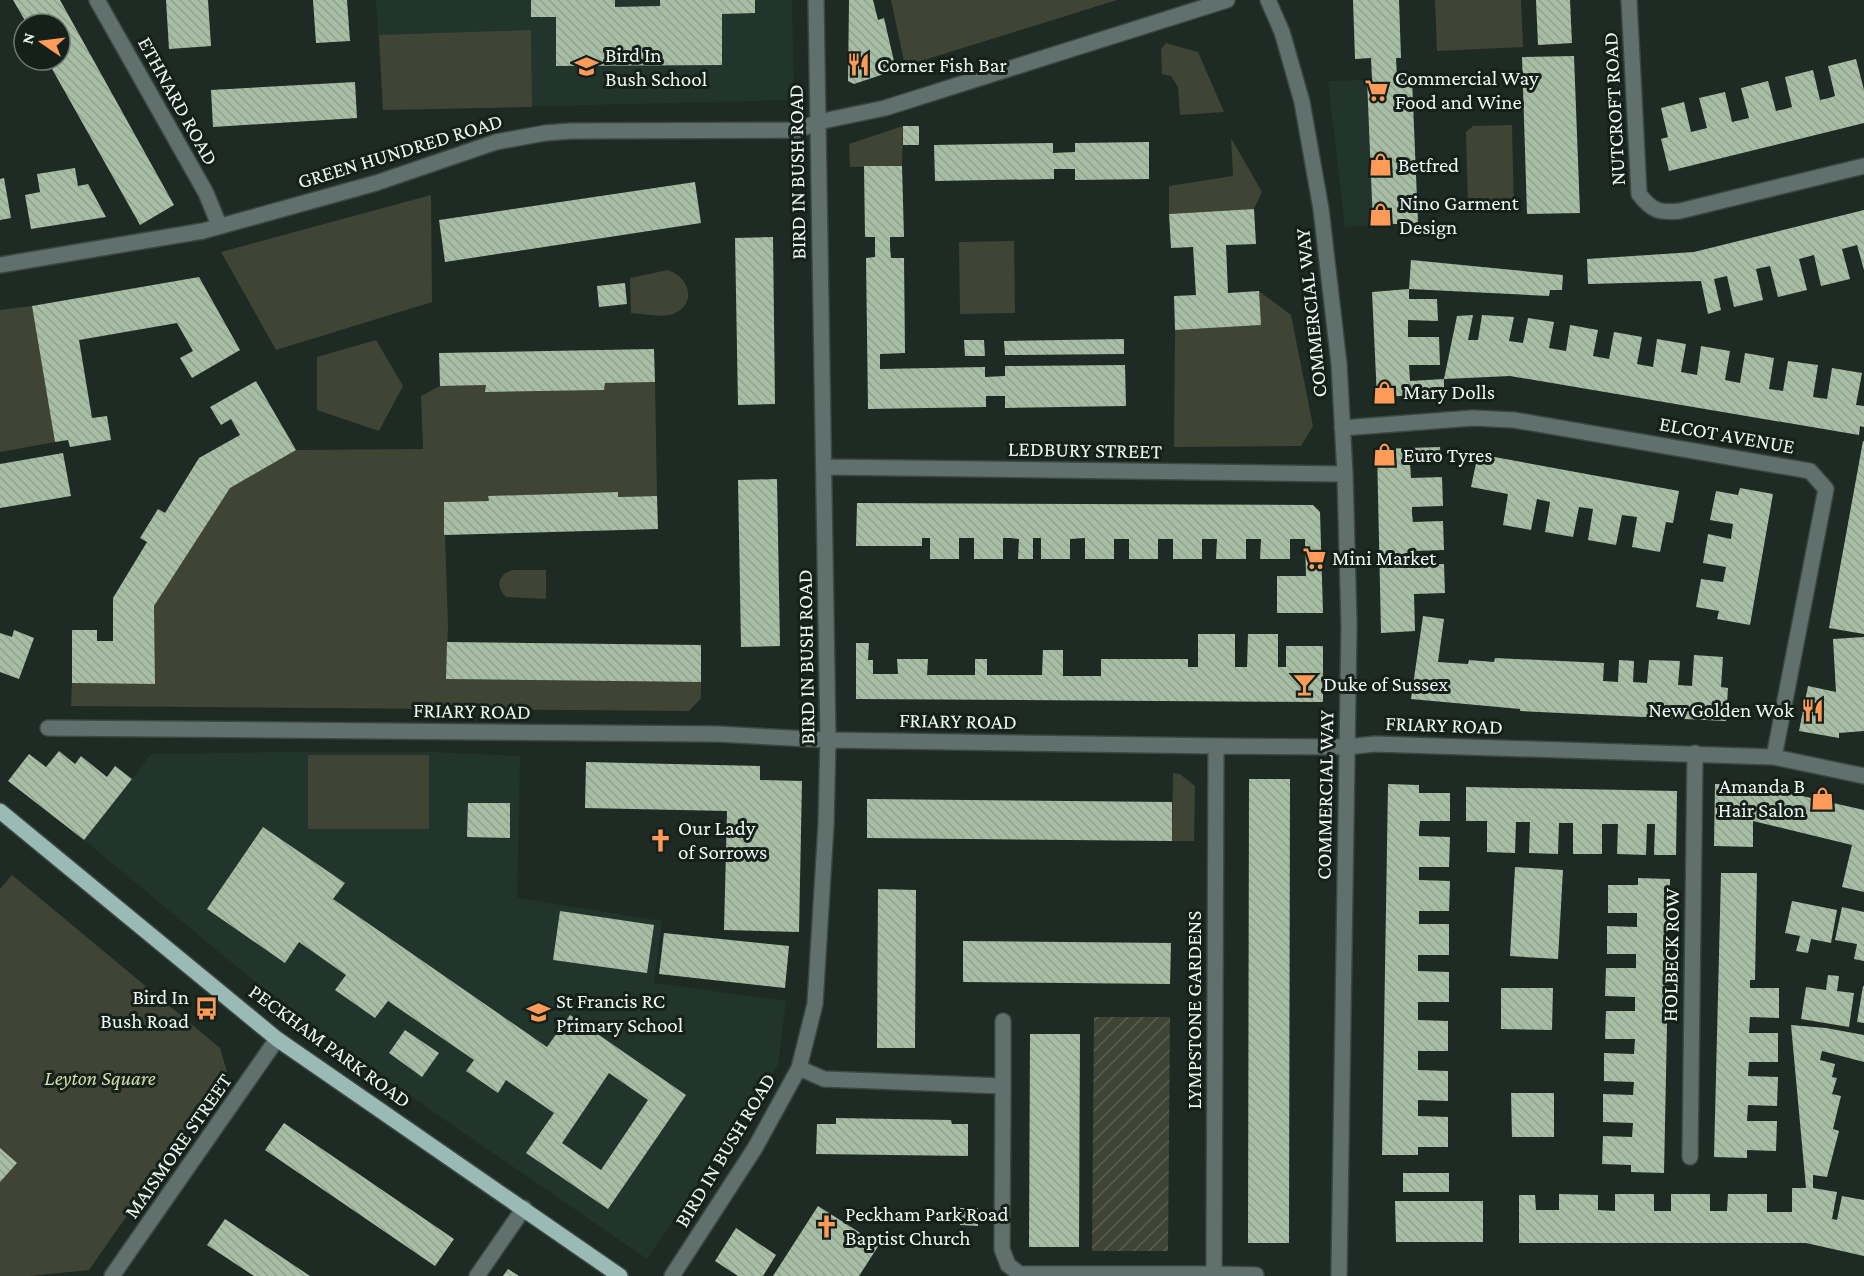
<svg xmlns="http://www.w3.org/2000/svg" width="1864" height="1276" font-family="'Crimson Pro',serif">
<defs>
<pattern id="garden-furrows" width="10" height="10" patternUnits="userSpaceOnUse" patternTransform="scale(1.5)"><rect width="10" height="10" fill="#404434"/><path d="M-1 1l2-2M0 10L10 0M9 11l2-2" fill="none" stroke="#5c6052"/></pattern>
<pattern id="building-back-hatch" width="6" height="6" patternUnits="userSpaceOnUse" patternTransform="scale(1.5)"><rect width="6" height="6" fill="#a8bea4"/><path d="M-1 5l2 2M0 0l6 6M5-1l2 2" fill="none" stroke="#90a18d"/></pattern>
</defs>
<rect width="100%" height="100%" fill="#1e2a24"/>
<!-- built -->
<path fill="#22352c" d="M376,0H792L794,100L383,110Z
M1367,80L1373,225L1345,227L1328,81Z
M283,752H433L520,756L517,898L662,921L654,983L786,1001L778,1065L647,1259L307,1025L84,840L151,754Z"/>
<!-- green -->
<path fill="#404434" d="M891,0H1117L905,66Z
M1435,0H1521L1523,47L1437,51Z
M531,30L532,107L383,110L379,35Z
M1166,43L1198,52L1224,112L1180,115L1178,87L1171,76L1162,74L1161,49Z
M1512,125L1514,210L1475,211L1468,207L1466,132L1473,126Z
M903,126L902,166L850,167L849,144Z
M1231,138L1262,192L1254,209L1169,214V186L1233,176Z
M431,195L432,302L276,350L221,252Z
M1014,241L1015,313L960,314L959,242Z
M668,270C693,279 696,308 670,315C659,317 643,314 631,313L630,278Z
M1259,291L1291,315L1313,426L1301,446L1174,447L1175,330L1260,325Z
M32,306L55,442L0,452V310Z
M376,340L403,386L379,431L317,410V357Z
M655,382L657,496L618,497V492L489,496V501L444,502L448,627L446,679L701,682V698L689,711L71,706L72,683L155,684L154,606L230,488L296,450L423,449L421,396L440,386L486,385L485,391L604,390L605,383Z
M513,570H546V599L506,597C495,586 498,574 513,570Z
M308,755H429V829H308Z
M1173,773L1180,774L1195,786L1194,841H1172Z
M12,875L220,1048L227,1072L89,1270L30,1276H0V889Z"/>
<!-- garden -->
<path fill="url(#garden-furrows)" d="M1094,1017H1170L1168,1251H1092Z"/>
<!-- building -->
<path fill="url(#building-back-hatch)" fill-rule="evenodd" d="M13,0H60L174,205L140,225L47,60H60V24H27Z
M166,0H208L211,46L169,49Z
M313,0H347L350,41L316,43Z
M531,0H615V7L660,6V0H755V13L722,14V65L556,66V17H531Z
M849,0H873L878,20L884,18L896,70L854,84L848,81Z
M1353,0H1399L1401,58H1396L1397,79H1412L1418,223L1373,225L1367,80L1372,79L1371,58L1355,59Z
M1536,0H1570L1572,43L1538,45Z
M1574,56L1580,213L1527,214L1522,57Z
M1856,59L1864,90V123L1669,171L1661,139L1668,137L1661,108L1684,102L1691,132L1707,128L1699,98L1725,92L1732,122L1749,118L1741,88L1768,81L1776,111L1785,109L1792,107L1785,77L1813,70L1820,100L1829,98L1835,96L1828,66Z
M355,82L357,118L213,127L211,90Z
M903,126H919V145H903Z
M1149,142V179L1075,180V169H1054V179L935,181L934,145L1053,143V153L1075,152V143Z
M864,166H902L904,237H890V247L891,258H904L905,353L880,354V369L985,367V377L1005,376V366L1125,365L1126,406L1005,408V396H986V407L868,409L866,258L875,257V237H865Z
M75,168L78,186L88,184L106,217L31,229L25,195L40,192L37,174Z
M4,178L11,218L0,220V179Z
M695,182L701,223L445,262L439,220Z
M1254,209L1256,244L1226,245L1228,293L1259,291L1261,325L1175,330L1174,296L1196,295L1193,247L1171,248L1169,214Z
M1864,210V270L1857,245L1842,249L1850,279L1821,286L1814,255L1799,259L1807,290L1778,297L1770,266L1756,269L1763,300L1734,307L1727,276L1714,279L1721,310L1708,314L1701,281L1588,284L1587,259L1694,252Z
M773,237L775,404L738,405L735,238Z
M1411,260L1563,275L1562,290H1550L1549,296L1409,289Z
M199,277L240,350L192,378L180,358L193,351L177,323L79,340L92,418L107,416L111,440L70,447L68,440L55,442L32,306Z
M625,283L627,304L599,307L597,286Z
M1409,289V299H1437L1438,321L1408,320V337H1439L1440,365H1409L1410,381L1444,379V392L1377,398L1372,292Z
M1473,315L1468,340H1478L1482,315L1514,317L1509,341L1523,343L1528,318L1554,322L1549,348L1566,351L1570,325L1598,330L1593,356L1609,359L1614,332L1642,337L1637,364L1653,367L1657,339L1686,344L1681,372L1697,375L1701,346L1730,351L1725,380L1740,383L1745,353L1774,358L1769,389L1783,391L1788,361L1818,365L1813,397L1827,399L1832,368L1862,373L1856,405L1864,406V427L1860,426L1859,435L1510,376L1444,379L1457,316Z
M1124,339V354L1005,355L1004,341Z
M964,340H984L985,356H965Z
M654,349L655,382L605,383L604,390L485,392L486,385L440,386L439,353Z
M256,381L296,450L230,488L154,606L155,684L72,683V630H97V641H113V598L147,542L140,538L158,509L165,513L199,458L240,435L231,419L221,425L210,407Z
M1863,441H1864V634L1829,628Z
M1440,447L1441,462L1410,463L1411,478L1442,477L1443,506L1412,507V514L1413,522L1443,521L1444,550L1413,551L1414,565L1444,564L1445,593L1414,594L1415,631L1381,633L1377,449Z
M63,453L71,496L0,508V464Z
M1478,454L1679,491L1673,523L1666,522L1660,552L1632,547L1637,517L1622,515L1616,545L1588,540L1593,509L1579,507L1573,537L1545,532L1550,502L1537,499L1531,530L1503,525L1508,494L1471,487Z
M777,479L780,646L741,647L738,480Z
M1740,488L1773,494L1750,625L1717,619L1719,611L1696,607L1701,579L1723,582L1726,567L1703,563L1708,534L1731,539L1732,531L1733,524L1710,520L1716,491L1738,495Z
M618,492V497L657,496L658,529L444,535V502L489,501L488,496Z
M857,503L1313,505L1320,512L1323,613H1277V576H1306L1305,539H1290V559H1260L1261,539H1246V559H1216L1217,539H1202V559H1173V539H1158V559H1129V539H1114V559H1085V538L1070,539V559H1041V538H1033V559H1018L1019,539L1011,538H1003V559H974V538H959V559H930V538H922V546H856Z
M1423,616L1444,619L1438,662L1468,664L1469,660L1494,662L1495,658L1604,663L1603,681L1618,682L1619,660L1634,661L1633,682L1647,683L1649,660L1680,661L1678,685L1692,686L1694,655L1723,657L1721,687L1728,688L1726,721L1520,711V709L1411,699Z
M14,630L34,638L19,679L0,672V633L12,637Z
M1198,634H1235V667H1247L1248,634H1278V667H1286V646H1323V702L856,699V643H869L868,660H873V674H898L897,659H928L927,675H975V659H987V675H1042L1043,650H1063V676H1101V659H1188V667H1198Z
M1864,637V731L1839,733V738L1799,731L1808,686L1836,692L1833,639Z
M447,642L701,645V682L446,679Z
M59,751L75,764L81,756L107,777L115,766L132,779L84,840L8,781L29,754L46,767Z
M586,762L760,766V780L802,781L799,932L724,930L727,811L585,808Z
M1249,779H1290L1289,1243H1248Z
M1388,784L1419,785V793H1450V821H1420L1419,829V836L1450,837L1449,867H1419V880L1450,881L1449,911H1419V924H1449V955H1418V971L1449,972V1002H1418V1020L1448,1021V1051H1418V1070L1448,1071V1101L1418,1100V1116L1448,1117V1147H1418V1155H1382Z
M1715,784L1754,785L1864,810V892L1842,887L1852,845L1753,821V847L1714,846Z
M1466,787L1677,791L1676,855H1654L1655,824H1647L1646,855L1617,854L1618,824H1602V854H1573V823H1559L1558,854L1529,853L1530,822H1516L1515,853L1487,852V821H1466Z
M867,799L1172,802V841L867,838Z
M468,803H510V838L467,837Z
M263,827L345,883L333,899L547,1047L570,1015L686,1095L608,1209L526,1153L554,1113L506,1080L498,1093L466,1071L474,1060L388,1001L375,1018L335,990L346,975L299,942L285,963L207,909ZM609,1073L648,1100L601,1170L562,1143Z
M1515,867L1563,870L1558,959L1510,956Z
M1721,873H1757L1755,980H1750V988H1779V1018L1750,1017L1749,1033H1778V1062H1749L1748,1076L1778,1077L1777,1106L1748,1105L1747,1121H1777L1776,1151L1747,1150V1158L1714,1157Z
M1638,878L1670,879L1664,1173L1631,1172V1165L1602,1164L1603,1136L1632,1137L1633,1123L1603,1122V1094L1633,1095L1634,1082L1604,1081V1053L1634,1054L1635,1039H1605L1606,1011H1635V997L1605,996L1606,968H1636V954H1607V926L1637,927V913H1608V885H1638Z
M878,889L916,890L915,1048H877Z
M1792,901L1837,910L1831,943L1811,939L1808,953L1796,951L1800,936L1785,933Z
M1842,907L1864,912V961L1854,959L1857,944L1835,940Z
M560,911L654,925L647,973L553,960Z
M664,933L789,946L785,988L659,974Z
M963,941L1171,943L1170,984L963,982Z
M1828,975L1839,976L1837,991L1854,993L1849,1027L1801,1019L1806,987L1826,990Z
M1863,986H1864V1023L1857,1022Z
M1501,988H1553L1552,1030L1501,1029Z
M1791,1025L1826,1028L1864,1035V1062L1822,1051L1820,1060L1835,1064L1832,1077L1837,1078L1832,1094L1841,1096L1833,1129L1839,1131L1827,1177L1813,1175V1188L1837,1192L1832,1219L1837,1220L1842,1196L1864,1200V1256L1806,1243H1519V1195H1535L1536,1210H1559V1194L1598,1195V1210L1615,1211V1194H1654V1211H1671V1194H1710V1211H1727L1728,1194H1767V1212H1792V1188H1806Z
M405,1030L439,1053L422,1077L389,1053Z
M1030,1034H1080L1079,1247H1029Z
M1511,1093H1554V1137H1512Z
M836,1118L951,1120L952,1124H968V1156L816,1154L817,1124H836Z
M284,1123L454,1239L435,1266L265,1150Z
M0,1148L17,1163L0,1182Z
M1403,1173H1449V1192H1403Z
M1395,1201H1483V1242H1396Z
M818,1206L879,1245L859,1276H773Z
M960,1208H978V1226L960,1225Z
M225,1219L310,1276H254L207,1245Z
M736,1228L776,1255L763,1276H738L715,1261Z
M508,1269L519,1276H503Z"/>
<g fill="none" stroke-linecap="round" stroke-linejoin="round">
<defs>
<path id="minor" d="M97,0L206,193L219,225
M1268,0L1282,32L1302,102L1321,209L1339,364L1345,474L1349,625L1339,1276
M1629,0L1639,194C1652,211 1659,213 1680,211L1864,166
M0,265L203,231L376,183L496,142L545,133L571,131L798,130L818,122L885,108L1227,0
M1342,428L1473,418L1514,420L1810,471L1826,489L1774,757
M824,467L1345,474
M48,728L717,734L828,740L1216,746L1346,747L1375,744L1774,757L1864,776
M1003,1021V1086
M799,1068L824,1079L1003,1086L1002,1249L1008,1265L1020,1274H1214L1216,746
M1690,1157L1695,753
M1214,1274L1256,1275
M112,1276L277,1039
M477,1276L524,1208
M672,1276L755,1148L799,1068L815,1004L826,825L828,740L816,0"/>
<path id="major" d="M0,811L277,1039L620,1276"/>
</defs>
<!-- minor casing -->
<use href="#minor" stroke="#3b4741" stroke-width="18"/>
<!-- major casing -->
<use href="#major" stroke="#3b4741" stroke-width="18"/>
<!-- minor -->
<use href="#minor" stroke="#60706d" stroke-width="15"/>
<!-- major -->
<use href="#major" stroke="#99bab5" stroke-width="15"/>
</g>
<!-- icons -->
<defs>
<symbol id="restaurant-bare" viewBox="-9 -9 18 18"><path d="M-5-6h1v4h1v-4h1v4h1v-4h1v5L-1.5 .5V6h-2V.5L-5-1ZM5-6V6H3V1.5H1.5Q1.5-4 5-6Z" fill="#fe9b59" stroke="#15201a" stroke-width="2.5" paint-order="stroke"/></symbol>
<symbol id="school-bare" viewBox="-9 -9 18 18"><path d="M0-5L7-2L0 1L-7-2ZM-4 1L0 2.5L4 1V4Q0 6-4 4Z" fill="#fe9b59" stroke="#15201a" stroke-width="2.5" paint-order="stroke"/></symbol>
<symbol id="supermarket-bare" viewBox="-9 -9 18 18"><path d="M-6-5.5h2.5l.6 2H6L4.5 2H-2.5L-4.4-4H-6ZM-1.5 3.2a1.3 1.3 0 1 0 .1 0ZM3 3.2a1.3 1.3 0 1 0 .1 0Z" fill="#fe9b59" stroke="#15201a" stroke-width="2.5" paint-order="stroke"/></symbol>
<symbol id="shop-bare" viewBox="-9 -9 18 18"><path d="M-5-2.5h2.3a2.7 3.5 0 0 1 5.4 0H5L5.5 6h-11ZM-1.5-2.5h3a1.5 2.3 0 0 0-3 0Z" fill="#fe9b59" stroke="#15201a" stroke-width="2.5" paint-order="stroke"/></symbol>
<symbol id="bar-bare" viewBox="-9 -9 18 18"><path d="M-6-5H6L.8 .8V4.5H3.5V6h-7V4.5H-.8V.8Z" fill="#fe9b59" stroke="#15201a" stroke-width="2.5" paint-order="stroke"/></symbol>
<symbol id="church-bare" viewBox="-9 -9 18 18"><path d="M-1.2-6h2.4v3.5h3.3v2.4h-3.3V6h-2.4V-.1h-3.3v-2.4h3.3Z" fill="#fe9b59" stroke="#15201a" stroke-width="2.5" paint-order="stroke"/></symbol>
<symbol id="bus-bare" viewBox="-9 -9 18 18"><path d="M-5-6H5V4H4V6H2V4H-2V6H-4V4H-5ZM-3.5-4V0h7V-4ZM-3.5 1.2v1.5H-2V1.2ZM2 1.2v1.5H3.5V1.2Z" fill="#fe9b59" stroke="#15201a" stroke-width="2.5" paint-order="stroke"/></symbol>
</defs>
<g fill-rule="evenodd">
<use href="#restaurant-bare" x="842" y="48" width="33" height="33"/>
<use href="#school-bare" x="570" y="50" width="33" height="33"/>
<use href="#supermarket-bare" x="1360" y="74" width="33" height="33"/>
<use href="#shop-bare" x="1364" y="148" width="33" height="33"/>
<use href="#shop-bare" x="1364" y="198" width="33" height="33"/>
<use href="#shop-bare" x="1368" y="376" width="33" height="33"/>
<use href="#shop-bare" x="1368" y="438" width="33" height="33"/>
<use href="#supermarket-bare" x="1298" y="542" width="33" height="33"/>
<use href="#bar-bare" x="1288" y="668" width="33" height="33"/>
<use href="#restaurant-bare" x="1796" y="694" width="33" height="33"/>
<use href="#shop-bare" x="1806" y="782" width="33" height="33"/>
<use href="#church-bare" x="644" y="824" width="33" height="33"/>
<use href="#bus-bare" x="190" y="992" width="33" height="33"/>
<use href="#school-bare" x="522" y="996" width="33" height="33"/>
<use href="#church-bare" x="810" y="1210" width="33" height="33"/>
</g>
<g text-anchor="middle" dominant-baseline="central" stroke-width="6" stroke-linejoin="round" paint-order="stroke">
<!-- poi labels -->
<g font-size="21" fill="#eff7f3" stroke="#15201a" text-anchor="start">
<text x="605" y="55">Bird In<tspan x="605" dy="24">Bush School</tspan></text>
<text x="877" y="65">Corner Fish Bar</text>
<text x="1395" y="78">Commercial Way<tspan x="1395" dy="24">Food and Wine</tspan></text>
<text x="1398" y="165">Betfred</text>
<text x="1399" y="203">Nino Garment<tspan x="1399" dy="24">Design</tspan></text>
<text x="1403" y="392">Mary Dolls</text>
<text x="1403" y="455">Euro Tyres</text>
<text x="1332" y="558">Mini Market</text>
<text x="1323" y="684">Duke of Sussex</text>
<text x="1794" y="710" text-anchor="end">New Golden Wok</text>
<text x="1805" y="786" text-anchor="end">Amanda B<tspan x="1805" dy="24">Hair Salon</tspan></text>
<text x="678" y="828">Our Lady<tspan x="678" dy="24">of Sorrows</tspan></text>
<text x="189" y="997" text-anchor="end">Bird In<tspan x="189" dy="24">Bush Road</tspan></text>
<text x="556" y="1001">St Francis RC<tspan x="556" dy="24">Primary School</tspan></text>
<text x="845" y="1214">Peckham Park Road<tspan x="845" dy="24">Baptist Church</tspan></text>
</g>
<!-- street labels -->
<g font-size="21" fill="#eff7f3" stroke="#15201a">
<text transform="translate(178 101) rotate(61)">ETHNARD ROAD</text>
<text transform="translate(1614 109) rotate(-93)">NUTCROFT ROAD</text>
<text transform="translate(400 151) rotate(-17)">GREEN HUNDRED ROAD</text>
<text transform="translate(797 172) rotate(-91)">BIRD IN BUSH ROAD</text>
<text transform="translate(1311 313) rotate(-96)">COMMERCIAL WAY</text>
<text transform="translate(1727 435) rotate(10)">ELCOT AVENUE</text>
<text transform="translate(1085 450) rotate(1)">LEDBURY STREET</text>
<text transform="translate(806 657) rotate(-91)">BIRD IN BUSH ROAD</text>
<text transform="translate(472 711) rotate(1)">FRIARY ROAD</text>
<text transform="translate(958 721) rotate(1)">FRIARY ROAD</text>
<text transform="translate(1444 725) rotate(2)">FRIARY ROAD</text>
<text transform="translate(1325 795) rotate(-89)">COMMERCIAL WAY</text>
<text transform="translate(1671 955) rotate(-89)">HOLBECK ROW</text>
<text transform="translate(1194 1010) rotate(-90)">LYMPSTONE GARDENS</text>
<text transform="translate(330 1046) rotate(36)">PECKHAM PARK ROAD</text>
<text transform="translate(178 1146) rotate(-55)">MAISMORE STREET</text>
<text transform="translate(725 1150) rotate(-59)">BIRD IN BUSH ROAD</text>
</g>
<!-- park labels -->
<g font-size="21" font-style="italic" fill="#d1dea8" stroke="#15201a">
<text x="100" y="1078">Leyton Square</text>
</g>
</g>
<!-- north arrow -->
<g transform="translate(42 42) rotate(284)"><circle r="28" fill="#15201a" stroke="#6c7671" stroke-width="1.5"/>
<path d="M0-4.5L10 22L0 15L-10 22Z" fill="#fe9b59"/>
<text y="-9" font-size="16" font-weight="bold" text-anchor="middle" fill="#eff7f3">N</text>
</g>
</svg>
